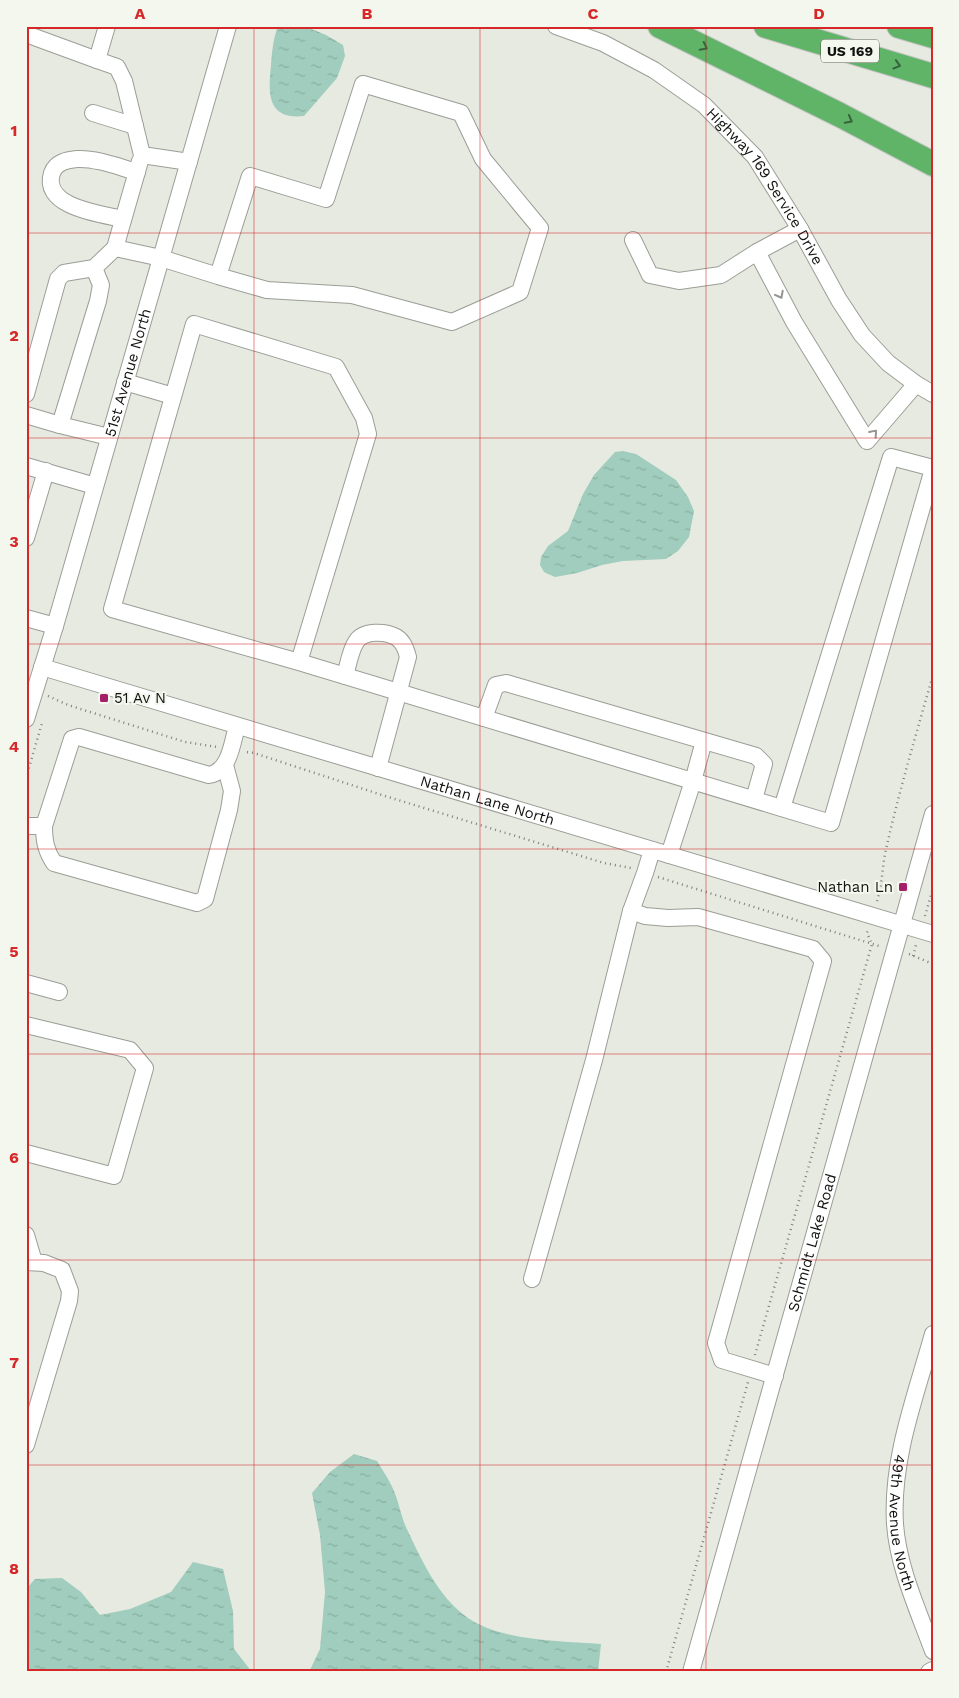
<svg xmlns="http://www.w3.org/2000/svg" width="959" height="1698" font-family="'Work Sans',sans-serif">
<defs>
<pattern id="water-ripples" width="26" height="14" patternUnits="userSpaceOnUse" patternTransform="scale(1.25)"><rect width="26" height="14" fill="#a0cdbd"/><path d="M2 4q2-2 4 0t4 0M15 11q2-2 4 0t4 0" fill="none" stroke="#89afa1"/></pattern>
</defs>
<rect width="100%" height="100%" fill="#e7eae1"/>
<!-- water -->
<path fill="url(#water-ripples)" d="M278,26H304L326,35L343,45L345,56L337,78L304,116C267,120 268,94 271,65C272,52 273,39 278,26Z
M623,451L636,454L676,480L688,497L694,511L689,537L678,551L666,559L623,561L602,565L577,573L555,577L544,572L540,565L541,557L548,546L568,531L583,494L594,475L615,452Z
M354,1454L377,1461C383,1471 390,1481 394,1491C399,1503 401,1516 406,1527C421,1559 438,1597 468,1618C501,1641 562,1641 601,1644L598,1672H309L320,1649L325,1592L320,1535L312,1493L330,1472Z
M193,1562L223,1569L233,1611L234,1649L252,1672H26V1589L35,1579L62,1578L81,1592L100,1615L130,1609L171,1592Z"/>
<g fill="none" stroke-linecap="round" stroke-linejoin="round">
<defs>
<g id="minor">
<path d="M107,26L97,60L117,67L124,81L142,155L189,162"/>
<path id="s1" d="M556,26L603,43L654,70L704,105L755,157L800,229L839,300L862,335L888,363L916,384L933,394"/>
<path d="M26,34L97,60"/>
<path d="M93,113L135,126"/>
<path d="M123,219C101,214 41,207 52,173C56,162 67,160 77,159C96,158 119,167 137,172"/>
<path d="M633,240L650,275L679,281L721,275L757,252L800,229"/>
<path d="M115,248L140,161"/>
<path d="M757,252L794,322L867,441L916,384"/>
<path d="M125,382L173,396"/>
<path d="M26,394L58,279L64,273L94,268L115,248L161,258L218,276L267,290L352,295L452,322L520,292L540,228L483,159L461,113L363,84L326,199L250,176L218,276"/>
<path d="M26,415L60,425L109,437"/>
<path d="M60,425L98,301L101,285L94,268"/>
<path d="M26,466L95,486"/>
<path d="M26,538L46,471"/>
<path d="M26,618L55,626"/>
<path d="M299,662L368,434L364,418L336,367L194,324L112,609L299,662L831,823L933,469"/>
<path id="s2" d="M42,667L933,934"/>
<path d="M345,676C348,666 350,651 356,642C363,630 385,631 396,637C404,642 406,650 408,657L378,768"/>
<path d="M484,718L496,685L506,683L756,756L764,764L754,799"/>
<path id="s3" d="M26,719L55,626L228,26"/>
<path d="M782,808L891,457L933,468"/>
<path d="M26,826H44L72,739L79,737L209,775C230,771 232,743 237,726"/>
<path d="M44,826C44,841 46,851 54,863L197,903L205,899L229,810L232,791L225,765"/>
<path d="M669,855L693,781L704,741"/>
<path d="M631,911L645,916L668,918L698,917L813,949L823,961L716,1343L722,1360L775,1376"/>
<path d="M26,983L59,992"/>
<path d="M26,1025L130,1050L145,1068L114,1176L26,1153"/>
<path d="M26,1235L34,1262"/>
<path d="M26,1262L44,1263L62,1270L70,1291L69,1301L26,1445"/>
<path d="M532,1279L594,1060L631,911L645,873L652,850"/>
<path id="s4" d="M933,1334C916,1395 891,1459 895,1524C898,1567 918,1610 933,1651"/>
<path id="s5" d="M691,1672L933,814"/>
<path d="M929,1672L933,1670"/>
</g>
<path id="highway" d="M660,26L840,115L933,164
M766,26L933,76
M899,26L933,36"/>
</defs>
<!-- minor casing -->
<use href="#minor" stroke="#9b9e96" stroke-width="18"/>
<!-- highway casing -->
<use href="#highway" stroke="#c6c6c6" stroke-width="26"/>
<!-- path -->
<path stroke="#7f817b" stroke-width="2.5" stroke-dasharray="1 4" stroke-linecap="butt" d="M48,696L68,705L185,742L217,747
M247,752L254,753L385,796L604,863L631,868
M26,778L42,723
M658,877L879,946
M877,901C883,883 882,863 887,845C900,788 917,731 933,675
M925,916L933,888
M909,954L933,964
M913,956L916,945
M755,1355L872,944L867,933L868,930
M666,1672L748,1382"/>
<!-- minor -->
<use href="#minor" stroke="#fff" stroke-width="16"/>
<!-- highway -->
<use href="#highway" stroke="#5fb467" stroke-width="24"/>
</g>
<!-- one-way arrows -->
<defs><path id="oneway-chevron" d="M-2-3.5L2.5 0L-2 3.5" fill="none" stroke-width="1.6" stroke-linecap="round" stroke-linejoin="round" transform="scale(1.25)"/></defs>
<g stroke="#38643c">
<use href="#oneway-chevron" transform="translate(704 47) rotate(27)"/>
<use href="#oneway-chevron" transform="translate(897 65) rotate(17)"/>
<use href="#oneway-chevron" transform="translate(849 120) rotate(28)"/>
</g>
<g stroke="#949593">
<use href="#oneway-chevron" transform="translate(780 295) rotate(62)"/>
<use href="#oneway-chevron" transform="translate(874 433) rotate(-49)"/>
</g>
<!-- grid -->
<path fill="none" stroke="#d62828" stroke-width="1" stroke-opacity="0.55" d="M254,26V1672M480,26V1672M706,26V1672M26,233H933M26,438H933M26,644H933M26,849H933M26,1054H933M26,1260H933M26,1465H933"/>
<!-- markers -->
<g fill="#a51e68" stroke="#f4f7ee" stroke-width="2">
<rect x="99" y="693" width="10" height="10" rx="2.5"/>
<rect x="898" y="882" width="10" height="10" rx="2.5"/>
</g>
<g text-anchor="middle" dominant-baseline="central" stroke-width="4" stroke-linejoin="round" paint-order="stroke">
<!-- shield labels -->
<rect fill="#f4f7ee" stroke="#565753" stroke-width="1" x="821" y="39.5" width="58" height="23" rx="4"/>
<g font-size="14" font-weight="bold" fill="#121310">
<text x="850" y="51">US 169</text>
</g>
<!-- street labels -->
<g font-size="15" fill="#121310" stroke="#f4f7ee">
<text stroke="none"><textPath href="#s1" startOffset="271">Highway 169 Service Drive</textPath></text>
<text stroke="none"><textPath href="#s3" startOffset="361">51st Avenue North</textPath></text>
<text stroke="none"><textPath href="#s2" startOffset="465">Nathan Lane North</textPath></text>
<text stroke="none"><textPath href="#s5" startOffset="446">Schmidt Lake Road</textPath></text>
<text stroke="none"><textPath href="#s4" startOffset="194">49th Avenue North</textPath></text>
</g>
<!-- poi labels -->
<g font-size="15" fill="#121310" stroke="#f4f7ee" text-anchor="start">
<text x="114" y="698">51 Av N</text>
<text x="893" y="887" text-anchor="end">Nathan Ln</text>
</g>
</g>
<!-- border -->
<rect width="959" height="1698" fill="none" stroke="#f4f7ee" stroke-width="55"/>
<rect x="28" y="28" width="904" height="1642" fill="none" stroke="#d62828" stroke-width="2"/>
<g font-size="16" text-anchor="middle" font-weight="bold" fill="#d62828">
<text x="140" y="19">A</text>
<text x="367" y="19">B</text>
<text x="593" y="19">C</text>
<text x="819" y="19">D</text>
<text x="14" y="136">1</text>
<text x="14" y="341">2</text>
<text x="14" y="547">3</text>
<text x="14" y="752">4</text>
<text x="14" y="957">5</text>
<text x="14" y="1163">6</text>
<text x="14" y="1368">7</text>
<text x="14" y="1574">8</text>
</g>
</svg>
